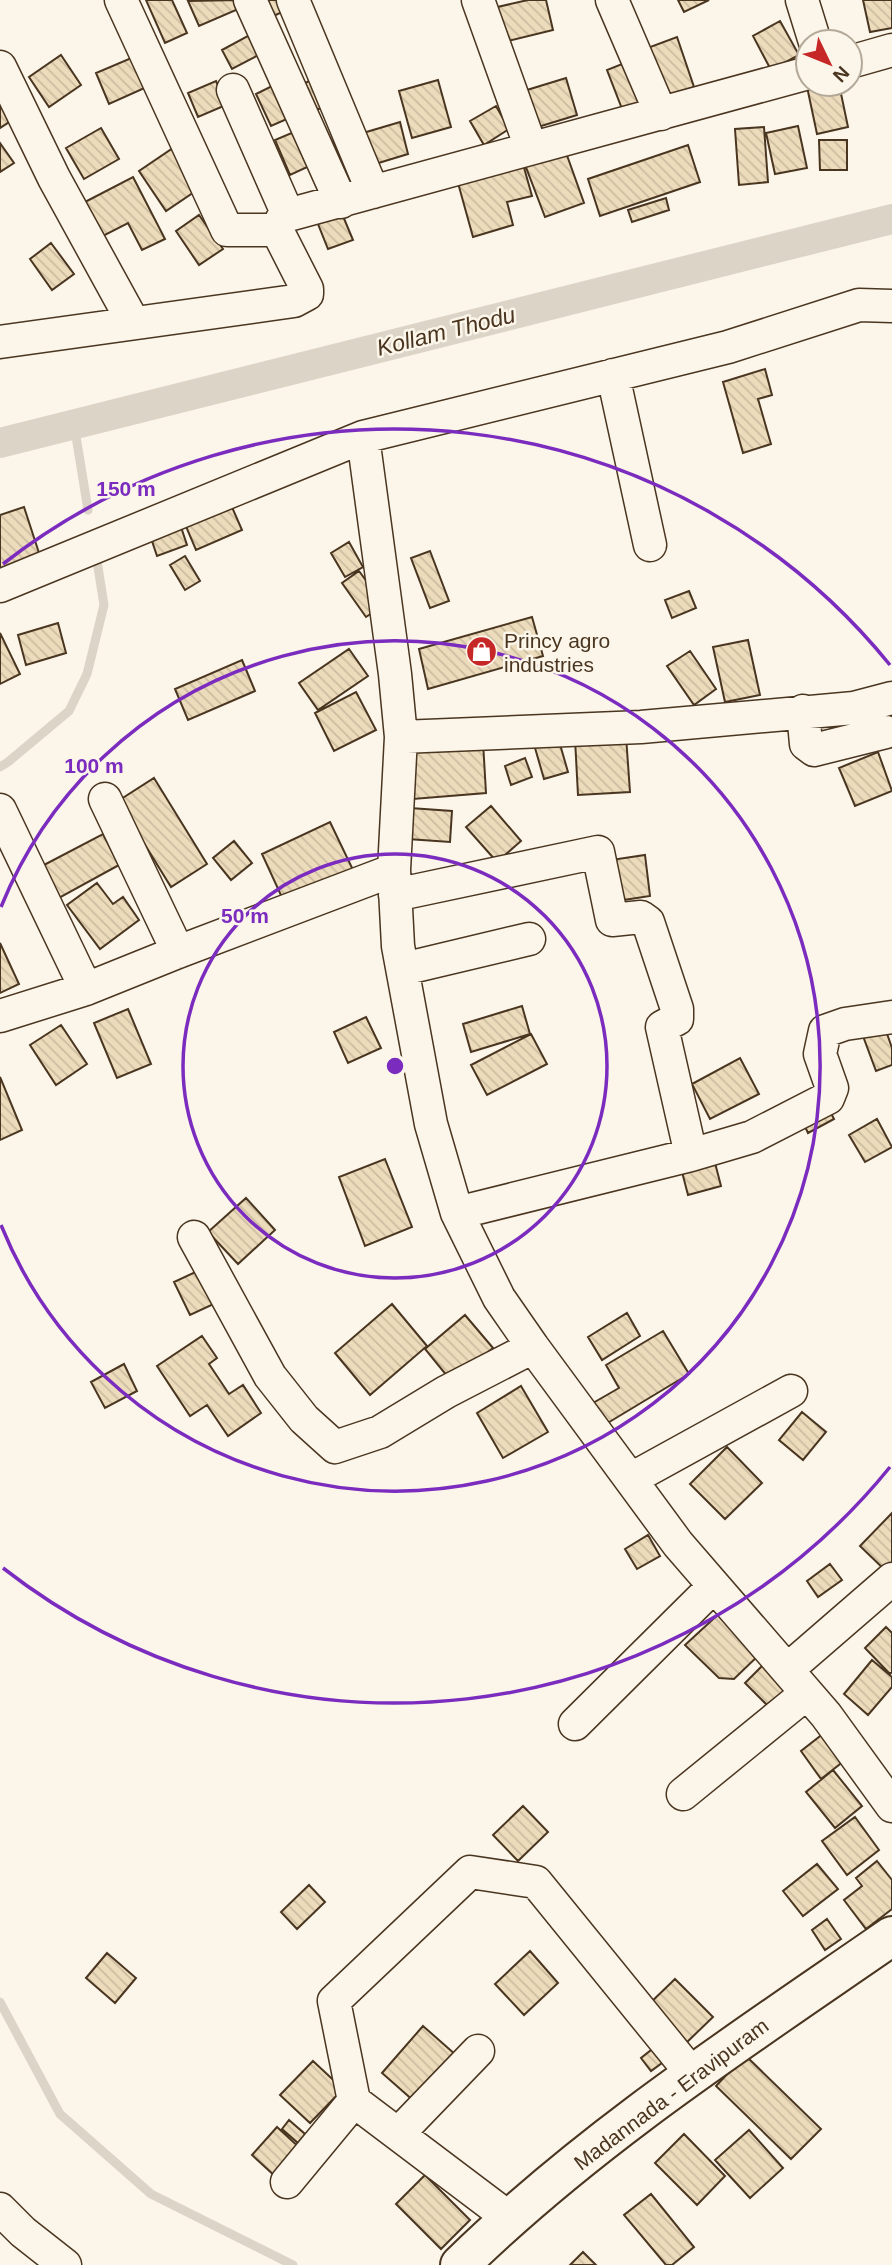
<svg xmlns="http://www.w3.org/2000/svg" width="892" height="2265" font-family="Helvetica,sans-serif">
<defs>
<pattern id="building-back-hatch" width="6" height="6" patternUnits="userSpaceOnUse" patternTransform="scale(1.75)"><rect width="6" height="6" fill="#ecdcbc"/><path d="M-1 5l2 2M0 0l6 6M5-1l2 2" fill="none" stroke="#ccbda1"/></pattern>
</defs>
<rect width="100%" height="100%" fill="#fbf6e9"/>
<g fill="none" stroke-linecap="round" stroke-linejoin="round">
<!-- stream -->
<path stroke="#dcd4c6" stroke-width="9" d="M74,424L88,510
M0,767L8,762L69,711L87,674L104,605L97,561
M0,2002L60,2114L151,2194L293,2265"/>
<!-- canal -->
<path stroke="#dcd4c6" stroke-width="30" d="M0,443L892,219"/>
</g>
<!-- building -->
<path fill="url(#building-back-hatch)" stroke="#4a3520" stroke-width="2" d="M146,0H172L187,33L165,43Z
M240,0L243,7L199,26L188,1Z
M253,0H290L293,7L263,21Z
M528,0H546L553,30L500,43L493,8Z
M678,0H709L684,12Z
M863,0H892V28L870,32Z
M780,21L799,55L771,70L753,36Z
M259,30L270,49L232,69L222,50Z
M677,37L694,87L659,100L642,50Z
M61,55L81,85L49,107L29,77Z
M136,56L149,86L109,104L96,73Z
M632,60L649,103L624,114L607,70Z
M318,77L330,104L306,115L294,88Z
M566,78L577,115L538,127L527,90Z
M438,80L451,127L412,138L399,91Z
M216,81L226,105L198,117L188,93Z
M280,82L296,115L271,126L256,94Z
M806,82L808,84H839L848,127L817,134Z
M0,96L17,117L0,128Z
M496,106L509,129L484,145L470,121Z
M400,122L408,154L372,165L363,133Z
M798,126L807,168L775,174L766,133Z
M764,127L768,182L739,185L735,129Z
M101,128L119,159L84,179L66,148Z
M301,129L316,163L290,175L275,140Z
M819,140H847V170H820Z
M0,143L14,163L0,172Z
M688,145L700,182L600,216L588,179Z
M176,146L203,186L166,211L139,171Z
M564,147L584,203L545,217L524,162Z
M523,164L532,196L507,202L513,225L473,237L458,183Z
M133,177L165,239L142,250L128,223L101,237L83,203Z
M666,198L669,210L632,222L628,210Z
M340,209L353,240L328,249L316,219Z
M199,215L223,249L199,265L176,231Z
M51,243L74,274L52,290L30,259Z
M765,369L772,395L758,399L771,444L743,453L723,382Z
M228,498L242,530L196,550L182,517Z
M24,507L41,559L0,573V515Z
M178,518L187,545L157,556L148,529Z
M349,542L363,567L345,577L331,553Z
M430,551L449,601L430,608L411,558Z
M185,556L200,581L185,590L170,565Z
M359,571L384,605L366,617L342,583Z
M689,591L696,608L672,618L665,600Z
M532,617L543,656L428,689L419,649Z
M58,623L66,653L26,665L18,635Z
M0,633L20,674L0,684Z
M748,640L760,695L725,702L713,647Z
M349,649L368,676L318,710L299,683Z
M690,651L716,689L694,705L667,666Z
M242,660L255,691L188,720L175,689Z
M356,692L376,730L334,751L315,713Z
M557,734L568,772L544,779L533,741Z
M626,736L630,792L578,795L575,739Z
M483,742L486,793L413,799L410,748Z
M878,752L892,791L855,806L839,768Z
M525,758L532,777L511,785L505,766Z
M154,778L207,864L171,887L118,801Z
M491,806L521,841L497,862L466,827Z
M410,808L452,811L450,842L408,839Z
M330,822L354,872L285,904L262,854Z
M103,834L119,865L59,898L42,866Z
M234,841L252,863L231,880L213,858Z
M645,855L650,896L617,901L611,860Z
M97,883L113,904L123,897L139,920L100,949L67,905Z
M0,943L19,984L0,993Z
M522,1006L530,1034L471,1052L463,1024Z
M128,1009L151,1064L117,1078L94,1023Z
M366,1017L381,1048L348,1063L334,1032Z
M61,1025L87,1064L56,1085L30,1045Z
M885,1028L892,1048V1065L876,1071L863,1036Z
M531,1034L547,1064L487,1095L471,1065Z
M740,1058L759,1094L710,1119L692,1084Z
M0,1077L22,1130L0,1140Z
M827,1105L834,1119L808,1133L801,1118Z
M877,1119L892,1147L865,1162L849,1135Z
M385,1159L412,1227L365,1246L339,1177Z
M714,1159L721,1186L688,1195L681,1168Z
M246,1198L275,1230L238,1264L208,1232Z
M202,1269L218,1302L190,1315L174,1282Z
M392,1304L427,1346L370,1395L335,1353Z
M627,1313L640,1336L602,1360L588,1337Z
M465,1315L493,1348L452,1382L425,1349Z
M663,1331L689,1374L606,1424L593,1403L619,1388L606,1365Z
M202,1336L217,1358L209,1364L229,1394L243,1385L261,1413L228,1436L207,1405L190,1416L157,1366Z
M124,1364L137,1391L105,1408L91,1382Z
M521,1386L548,1432L503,1458L477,1413Z
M802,1412L826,1432L803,1460L779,1440Z
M727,1447L762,1483L725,1519L690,1484Z
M892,1513V1569L888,1573L860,1546Z
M648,1535L660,1556L637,1569L625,1549Z
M830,1564L842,1580L818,1597L807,1581Z
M723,1610L762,1652L734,1679L719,1678L685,1645Z
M886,1627L892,1633V1672L890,1674L865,1648Z
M769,1659L795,1685L771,1709L745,1683Z
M872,1660L892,1677V1687L868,1715L844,1694Z
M828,1730L849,1757L821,1779L801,1751Z
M833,1770L862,1806L835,1828L806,1792Z
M523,1806L548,1832L518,1861L493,1835Z
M855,1817L879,1850L847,1875L822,1841Z
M877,1861L892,1880V1909L866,1929L844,1900L862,1886L856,1878Z
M817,1864L838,1889L803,1916L783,1891Z
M309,1885L325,1902L297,1929L281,1912Z
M827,1919L841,1939L825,1950L812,1930Z
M530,1951L558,1983L524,2015L495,1984Z
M107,1953L136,1978L115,2003L86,1978Z
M675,1979L713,2017L684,2045L646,2007Z
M423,2026L456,2055L415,2102L382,2073Z
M655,2047L666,2060L651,2071L641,2058Z
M745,2055L821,2129L791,2159L716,2086Z
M313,2061L343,2089L310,2123L280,2095Z
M289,2120L305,2134L298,2143L282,2129Z
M277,2127L301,2149L276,2177L252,2155Z
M749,2130L783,2168L750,2198L715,2160Z
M684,2134L725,2176L697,2205L655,2163Z
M425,2175L470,2220L441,2249L396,2204Z
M651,2194L694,2247L672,2265H666L624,2215Z
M583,2252L596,2265H570Z"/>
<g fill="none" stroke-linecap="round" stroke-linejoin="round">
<defs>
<path id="minor" d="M121,0L227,230H277
M250,0L341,202
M293,0L373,192
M478,0L531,148
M612,0L661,114
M802,0L815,42
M850,62L892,50
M0,67L54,178L133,322
M233,90L288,215
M0,342L294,301L307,294V289L277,230L282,219L288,215L808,73
M613,375L650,545
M363,437L728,347L859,305L892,306
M0,586L363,437L395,674L401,737L394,870L398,946L431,1124L457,1213L499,1298L533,1347L678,1544L826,1715L892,1806
M803,711L806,744L814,750L886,732
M401,737L641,727L854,708L892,698
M105,799L178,952
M0,810L86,989
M395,895L598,852L612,920L641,917L648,922L677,1009V1019L662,1027L691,1155
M403,969L529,939
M0,1016L86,989L178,952L394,870
M457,1213L691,1155L752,1137L828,1098L832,1088L820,1054L825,1031L845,1024L892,1017
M194,1237L270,1376L304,1419L335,1447L380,1432L446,1392L533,1347
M631,1479L791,1391
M787,1670L892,1579
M575,1724L714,1586
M683,1794L807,1693
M398,2134L478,2051
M287,2182L354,2101
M0,2209L23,2232L65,2265
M509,2218L354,2101L334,2001L470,1872L536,1882L692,2074"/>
<path id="major" d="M460,2265C590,2138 743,2039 892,1936"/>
</defs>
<!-- minor casing -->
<use href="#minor" stroke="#4a3520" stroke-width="35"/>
<!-- major casing -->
<use href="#major" stroke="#4a3520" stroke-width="42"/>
<!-- minor -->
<use href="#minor" stroke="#fbf6e9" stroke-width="32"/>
<!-- major -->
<use href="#major" stroke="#fbf6e9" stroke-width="38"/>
</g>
<!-- distance rings -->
<g fill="none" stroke="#7b2cbf" stroke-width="3.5">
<circle cx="395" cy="1066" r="212"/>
<path d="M1 907A425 425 0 1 1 1 1225"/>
<path d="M890 1467A637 637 0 0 1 3 1568M3 564A637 637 0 0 1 890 665"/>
</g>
<!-- icons -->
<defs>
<symbol id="shop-disc" viewBox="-11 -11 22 22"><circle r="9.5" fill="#c62828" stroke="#fbf6e9"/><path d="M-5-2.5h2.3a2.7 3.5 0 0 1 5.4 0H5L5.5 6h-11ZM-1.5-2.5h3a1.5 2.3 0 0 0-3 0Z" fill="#fff"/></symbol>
</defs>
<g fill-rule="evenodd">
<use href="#shop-disc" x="464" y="634" width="35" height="35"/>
</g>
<g text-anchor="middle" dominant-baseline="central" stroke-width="5" stroke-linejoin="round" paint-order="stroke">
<!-- poi labels -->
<g font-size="21" fill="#4a3520" stroke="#fbf6e9" text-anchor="start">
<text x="504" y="640">Princy agro<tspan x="504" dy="24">industries</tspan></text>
</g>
<!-- street labels -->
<g font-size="21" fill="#4a3520" stroke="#fbf6e9">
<text transform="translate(671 2094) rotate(-37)">Madannada - Eravipuram</text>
</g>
<!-- water labels -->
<g font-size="23" font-style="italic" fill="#4a3520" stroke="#fbf6e9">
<text transform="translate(446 331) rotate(-14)">Kollam Thodu</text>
</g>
</g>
<circle cx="395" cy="1066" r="10" fill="#7b2cbf" stroke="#fbf6e9" stroke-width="3.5"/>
<g font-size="21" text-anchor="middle" font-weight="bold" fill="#7b2cbf" stroke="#fbf6e9" stroke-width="5" stroke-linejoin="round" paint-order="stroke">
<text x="126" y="496">150 m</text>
<text x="94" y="773">100 m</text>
<text x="245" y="923">50 m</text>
</g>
<!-- north arrow -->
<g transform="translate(829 63) rotate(133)"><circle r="33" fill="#fbf6e9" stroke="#b4a999" stroke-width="2"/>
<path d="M0-5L12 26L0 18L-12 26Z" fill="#c62828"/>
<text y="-10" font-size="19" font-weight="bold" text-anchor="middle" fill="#4a3520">N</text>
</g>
</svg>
